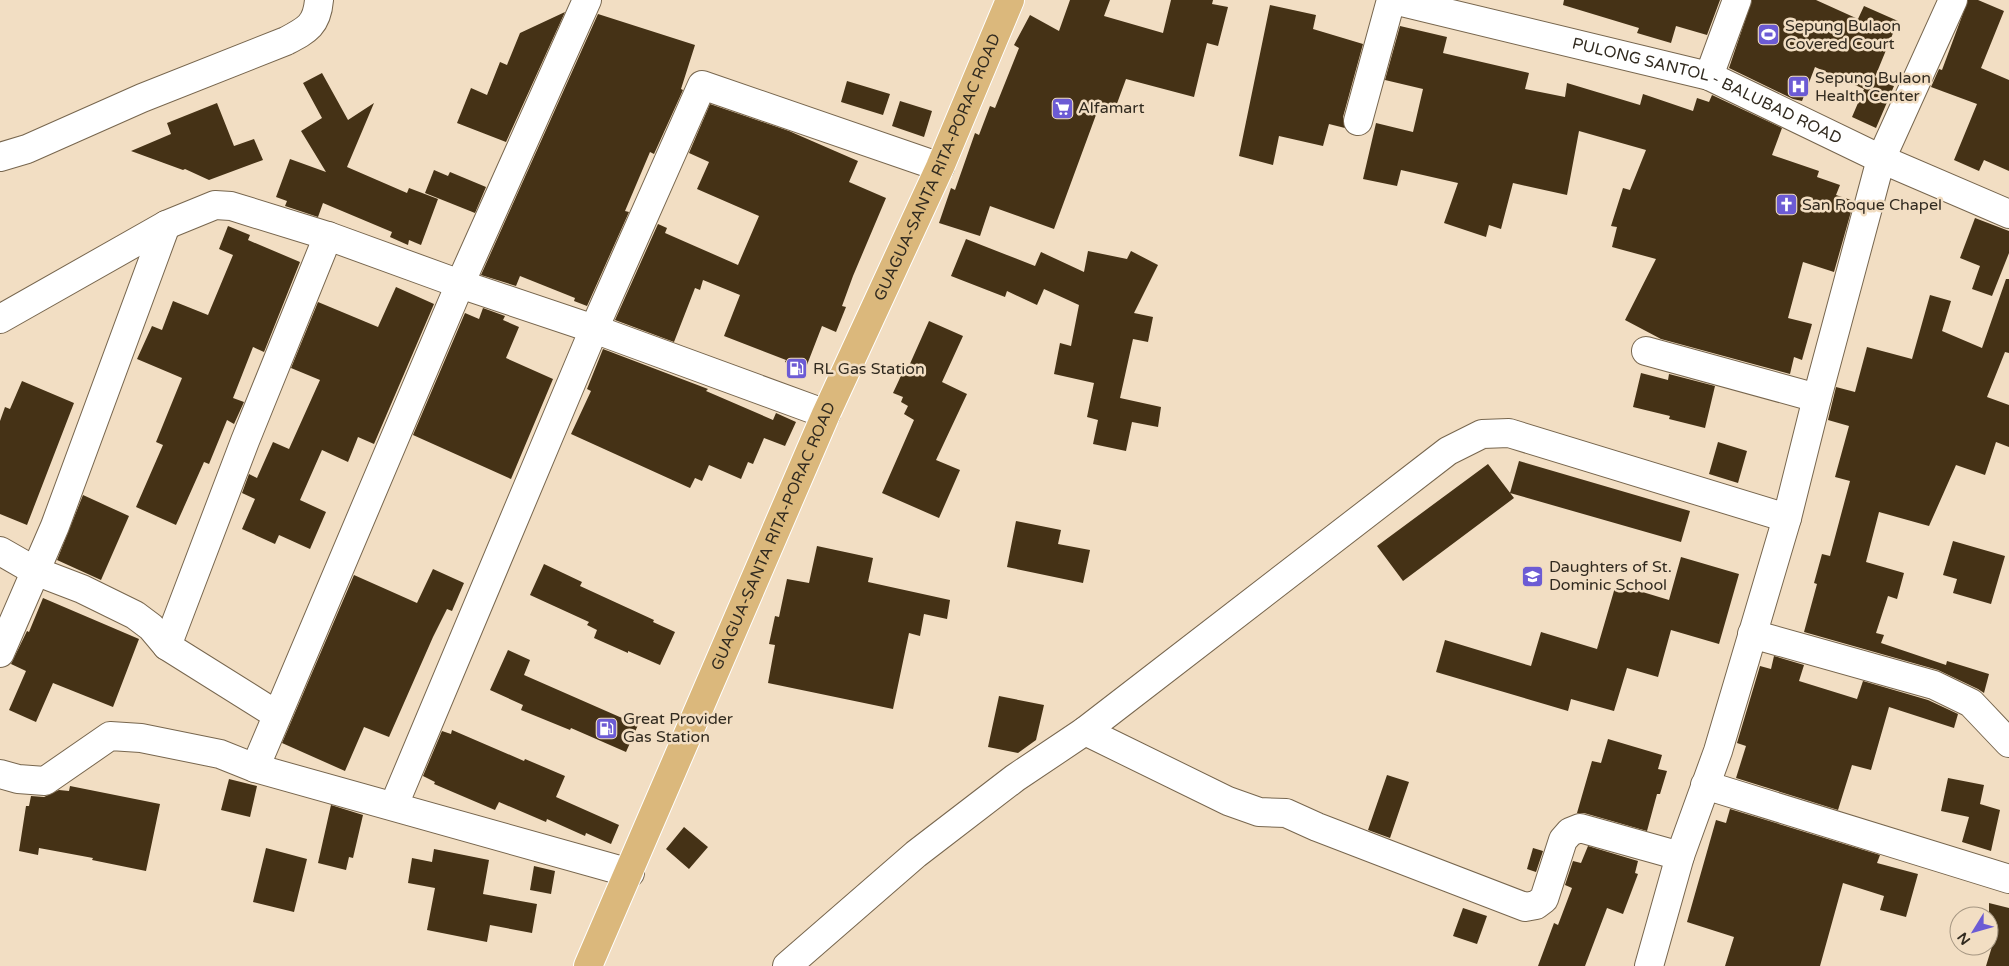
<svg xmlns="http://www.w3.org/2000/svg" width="2009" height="966" font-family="'Varela Round',sans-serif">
<rect width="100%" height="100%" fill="#f2dec3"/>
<!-- building -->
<path fill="#453216" d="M1070,0H1110L1104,16L1163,33L1171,0H1213L1212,4L1228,7L1218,46L1207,43L1194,97L1126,79L1115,109L1100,104L1054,229L990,206L980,236L939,223L951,188L955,190L975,133L979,135L990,106L995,108L1019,48L1014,45L1030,15L1059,31Z
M1564,0H1720L1707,35L1676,26L1671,43L1637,33L1639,28L1563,5Z
M1752,0H1816L1858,19L1864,6L1898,21L1875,77L1894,86L1876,128L1852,117L1864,89L1815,67L1802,101L1793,99L1729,68Z
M1968,0H1978L2004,11L1981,68L2009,80V171L1984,160L1979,171L1954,160L1977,104L1931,87L1939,69L1942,70Z
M1270,5L1316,15L1313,29L1363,44L1343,117L1345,128L1329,124L1323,146L1279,136L1273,165L1239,156Z
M565,12L506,142L457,123L471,88L487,95L500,62L507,65L520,33Z
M598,14L695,45L681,89L683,90L654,154L650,152L625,211L629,212L587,306L574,301L575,298L520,276L516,286L481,275Z
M1400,26L1447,37L1443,53L1529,73L1525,89L1565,97L1567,83L1640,105L1643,94L1693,111L1697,98L1709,102L1712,95L1782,128L1772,155L1819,171L1817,177L1840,185L1836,195L1854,201L1834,272L1803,262L1788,318L1812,324L1802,360L1794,357L1790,374L1661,339L1625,320L1656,259L1612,247L1617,227L1611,226L1623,188L1630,190L1646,150L1579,131L1567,195L1513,183L1501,229L1489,225L1486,237L1444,223L1458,183L1401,170L1397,186L1363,179L1376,123L1413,132L1423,89L1385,80Z
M322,73L348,120L374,103L347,167L407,193L409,188L438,199L421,245L409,240L408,245L390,237L392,232L323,203L318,217L285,206L287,201L276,197L290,159L326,172L301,131L322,118L303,83Z
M847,81L890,94L883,115L841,102Z
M900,101L932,111L924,137L892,126Z
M217,103L234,146L254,139L263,160L209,180L185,169L183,170L131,151L171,134L167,123Z
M710,104L789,131L858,161L849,182L886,198L853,276L842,306L846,307L836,332L822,326L805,370L785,362L786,360L724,336L740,295L703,280L700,290L695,288L674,342L615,320L658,224L667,228L665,233L738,265L759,216L697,189L709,162L689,153Z
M434,170L448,176L450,172L486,187L475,213L425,193Z
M1975,218L2009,231V253L1992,296L1972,289L1980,266L1960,258Z
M228,226L250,235L248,240L300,262L264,352L253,347L233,398L244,402L234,424L227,420L209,464L204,462L176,525L136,507L163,445L156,442L182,378L137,359L152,326L162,330L173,301L208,315L233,255L219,249Z
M966,239L1035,266L1041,252L1084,272L1088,251L1127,259L1131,251L1158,265L1134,313L1153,317L1148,342L1133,339L1120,398L1161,407L1158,427L1132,422L1126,451L1093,444L1098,420L1087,417L1094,383L1054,374L1060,343L1071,346L1079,305L1044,289L1037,305L1007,291L1005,297L951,276Z
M2006,279H2009V353L2005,352L1987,397L2009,405V447L1996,442L1985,475L1956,465L1929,526L1879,512L1866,562L1904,573L1897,599L1888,596L1876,633L1884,635L1881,643L1946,665L1947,661L1989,674L1984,693L1978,689L1938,670L1804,632L1817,584L1814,583L1822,554L1830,556L1850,481L1835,477L1849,426L1828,420L1836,387L1855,392L1867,347L1912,359L1930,295L1951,301L1942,331L1982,348Z
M396,287L434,304L374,444L358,437L348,462L322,450L300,500L326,512L310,549L279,535L275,544L242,529L255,499L242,493L249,474L257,478L273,442L289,449L320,380L291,368L318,302L378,327Z
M483,308L505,316L503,320L519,327L506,358L553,379L511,479L413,435L465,313L479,319Z
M929,321L963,336L942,382L967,394L936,460L960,470L939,518L882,493L914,420L904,414L908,406L901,402L903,397L893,393L906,365L909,366Z
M603,349L708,389L706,391L773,420L776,413L796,422L785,446L764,438L753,464L748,462L741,479L709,465L702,481L695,478L690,488L571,434L591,391L587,389Z
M1641,373L1668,380L1669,374L1715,386L1705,428L1669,419L1670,416L1633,407Z
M22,381L74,403L27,525L0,514V421L5,407L10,409Z
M1718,442L1747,451L1738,483L1709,474Z
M1519,461L1690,511L1681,542L1510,493Z
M1488,464L1514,498L1403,581L1377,546Z
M83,495L129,516L101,580L57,560Z
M1016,521L1061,530L1058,544L1090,550L1083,583L1007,567Z
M1953,541L2005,556L1991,604L1953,593L1957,579L1943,575Z
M817,546L873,558L868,582L950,600L947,619L924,614L920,636L909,633L893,709L768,683L775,645L769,644L775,616L779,617L787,579L809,583Z
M1681,557L1739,574L1719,644L1671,630L1658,677L1627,668L1614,711L1571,699L1568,711L1436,672L1445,640L1531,666L1541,632L1597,649L1616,584L1669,600Z
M544,564L582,582L580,586L654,620L653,622L675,632L660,665L628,651V653L594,638L597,630L587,625L589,622L530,595Z
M433,569L464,583L452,611L447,609L433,637L389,737L364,727L345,771L282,743L354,575L417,603Z
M43,598L139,639L113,707L53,683L36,722L9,710L26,671L11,664L27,631L29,632Z
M508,650L530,660L524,675L638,725L626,752L571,728L570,730L521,710L523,705L490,690Z
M1774,656L1804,665L1799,681L1857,699L1863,681L1928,700L1958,714L1954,728L1889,707L1871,770L1852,765L1838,810L1736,778L1746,746L1737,743L1760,666L1771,669Z
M999,696L1044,705L1036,740L1018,753L988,747Z
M452,730L524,761L525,759L565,776L556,797L619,825L611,844L586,833L585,836L547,819L546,822L499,802L495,810L434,784L435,782L423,776L442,731L451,734Z
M1608,739L1662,755L1658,769L1667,771L1660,794H1657L1647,831L1584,813H1577L1592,761L1601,763Z
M1387,775L1409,782L1390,838L1368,830Z
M1948,778L1984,785L1980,804L2000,810L1991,851L1962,842L1969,817L1941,811Z
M229,779L257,786L250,817L221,810Z
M70,786L160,804L146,871L92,860L93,858L39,848L38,855L19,851L26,806H29L31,796L44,797L59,790L69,791Z
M331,805L363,815L353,858L349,857L346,870L318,863Z
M1730,809L1880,855L1877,863L1918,874L1906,917L1880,910L1884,896L1843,883L1820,966H1725L1734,937L1687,922L1716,820L1726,823Z
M684,827L708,847L689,869L666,849Z
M1588,846L1638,861L1635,873L1638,874L1623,914L1607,908L1585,966H1538L1554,923L1558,925L1572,888L1565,885L1573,861L1581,863Z
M266,848L307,859L294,912L253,902Z
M1533,848L1543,851L1536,872L1527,869Z
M434,849L489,860L483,894L537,904L532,933L490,925L487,942L427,930L435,888L408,883L412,858L432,862Z
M534,866L555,871L551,894L530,890Z
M1989,903L2009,908V966H1986L1994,940L1989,939Z
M1463,908L1487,916L1477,944L1453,936Z"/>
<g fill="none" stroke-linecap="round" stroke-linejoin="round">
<defs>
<g id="minor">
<path id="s1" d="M1393,0L1709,76L1881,159L2009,214"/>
<path d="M1709,76L1737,0"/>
<path d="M1358,121L1391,0"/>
<path d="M0,157L27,149L142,98L286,41C307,30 317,25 319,0"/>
<path d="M0,319L166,225L215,205L231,206L328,236L460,284L594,329L826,414"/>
<path d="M1646,351L1817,398"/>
<path d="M0,551L35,571L82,589L135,615L151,627L167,646L277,715"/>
<path d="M1752,634L1934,685L1971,703L2009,743"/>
<path d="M167,646L245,441L328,236"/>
<path d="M0,653L55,526L166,225"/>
<path d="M1085,731L1228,801L1259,812L1286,813L1317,827L1525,907L1536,905L1544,899L1563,840L1570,832L1580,828L1680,856"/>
<path d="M255,768L460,284L587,0"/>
<path d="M0,774L18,779L45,781L110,736L141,738L220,754L255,768L630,873"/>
<path d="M1705,785L2009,879"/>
<path d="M394,805L594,329L702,85L940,167"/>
<path d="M787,966L916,854L1015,778L1085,731L1448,451L1482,434L1509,433L1787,518"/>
<path d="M1649,966L1680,856L1718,751L1787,518L1817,398L1881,159L1953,0"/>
</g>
<g id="major">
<path id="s2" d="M588,966L826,414L940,167L1010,0"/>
</g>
</defs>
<!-- minor casing -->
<use href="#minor" stroke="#77664e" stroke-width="30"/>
<!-- major casing -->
<use href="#major" stroke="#fff" stroke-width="30"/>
<!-- minor -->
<use href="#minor" stroke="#fff" stroke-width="28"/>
<!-- major -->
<use href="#major" stroke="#dbb87c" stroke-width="28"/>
</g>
<!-- icons -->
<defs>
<symbol id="stadium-square" viewBox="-11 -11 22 22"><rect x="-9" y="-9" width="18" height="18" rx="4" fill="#6c5bd4" stroke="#f2dec3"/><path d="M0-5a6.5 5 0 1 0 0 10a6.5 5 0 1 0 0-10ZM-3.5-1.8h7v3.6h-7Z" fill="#fff"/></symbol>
<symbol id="hospital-square" viewBox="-11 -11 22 22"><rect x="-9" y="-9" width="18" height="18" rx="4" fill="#6c5bd4" stroke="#f2dec3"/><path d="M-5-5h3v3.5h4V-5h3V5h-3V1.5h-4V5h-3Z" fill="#fff"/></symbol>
<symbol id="supermarket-square" viewBox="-11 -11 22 22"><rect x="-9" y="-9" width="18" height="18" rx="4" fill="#6c5bd4" stroke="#f2dec3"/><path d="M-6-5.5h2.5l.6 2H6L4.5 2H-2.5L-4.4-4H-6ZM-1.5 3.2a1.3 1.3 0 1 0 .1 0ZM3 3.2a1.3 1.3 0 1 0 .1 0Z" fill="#fff"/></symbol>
<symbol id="church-square" viewBox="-11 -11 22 22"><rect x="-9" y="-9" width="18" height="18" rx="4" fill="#6c5bd4" stroke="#f2dec3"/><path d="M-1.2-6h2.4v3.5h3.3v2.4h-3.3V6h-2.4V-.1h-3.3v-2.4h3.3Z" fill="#fff"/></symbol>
<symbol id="fuel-square" viewBox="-11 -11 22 22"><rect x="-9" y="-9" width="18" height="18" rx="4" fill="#6c5bd4" stroke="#f2dec3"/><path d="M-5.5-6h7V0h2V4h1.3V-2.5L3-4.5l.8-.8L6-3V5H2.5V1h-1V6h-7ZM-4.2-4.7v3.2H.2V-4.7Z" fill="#fff"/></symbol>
<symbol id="school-square" viewBox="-11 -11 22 22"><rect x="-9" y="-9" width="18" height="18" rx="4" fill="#6c5bd4" stroke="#f2dec3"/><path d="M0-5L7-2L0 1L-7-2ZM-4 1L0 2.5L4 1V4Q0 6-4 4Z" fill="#fff"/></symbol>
</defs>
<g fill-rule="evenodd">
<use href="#stadium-square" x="1756" y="22" width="25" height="25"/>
<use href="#hospital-square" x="1786" y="74" width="25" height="25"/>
<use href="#supermarket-square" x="1050" y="96" width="25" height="25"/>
<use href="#church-square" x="1774" y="192" width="25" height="25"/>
<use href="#fuel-square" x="784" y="356" width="25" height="25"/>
<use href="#school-square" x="1520" y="564" width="25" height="25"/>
<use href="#fuel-square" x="594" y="716" width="25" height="25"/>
</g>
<g text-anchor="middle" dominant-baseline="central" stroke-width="5" stroke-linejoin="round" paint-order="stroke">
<!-- poi labels -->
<g font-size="16" fill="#322b20" stroke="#f2dec3" text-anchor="start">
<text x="1785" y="26">Sepung Bulaon<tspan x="1785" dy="18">Covered Court</tspan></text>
<text x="1815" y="78">Sepung Bulaon<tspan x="1815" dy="18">Health Center</tspan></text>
<text x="1078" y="108">Alfamart</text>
<text x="1802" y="205">San Roque Chapel</text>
<text x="813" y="369">RL Gas Station</text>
<text x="1549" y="567">Daughters of St.<tspan x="1549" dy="18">Dominic School</tspan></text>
<text x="623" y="719">Great Provider<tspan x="623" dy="18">Gas Station</tspan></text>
</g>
<!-- street labels -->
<g font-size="16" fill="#322b20" stroke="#f2dec3">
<text stroke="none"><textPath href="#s1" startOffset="328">PULONG SANTOL - BALUBAD ROAD</textPath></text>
<text stroke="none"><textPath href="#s2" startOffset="872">GUAGUA-SANTA RITA-PORAC ROAD</textPath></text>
<text stroke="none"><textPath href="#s2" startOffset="468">GUAGUA-SANTA RITA-PORAC ROAD</textPath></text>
</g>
</g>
<!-- north arrow -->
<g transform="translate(1974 931) rotate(233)"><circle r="24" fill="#f2dec3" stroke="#a59682"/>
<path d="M0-4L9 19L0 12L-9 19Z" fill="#6c5bd4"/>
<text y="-8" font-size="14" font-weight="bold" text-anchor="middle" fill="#322b20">N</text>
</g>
</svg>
